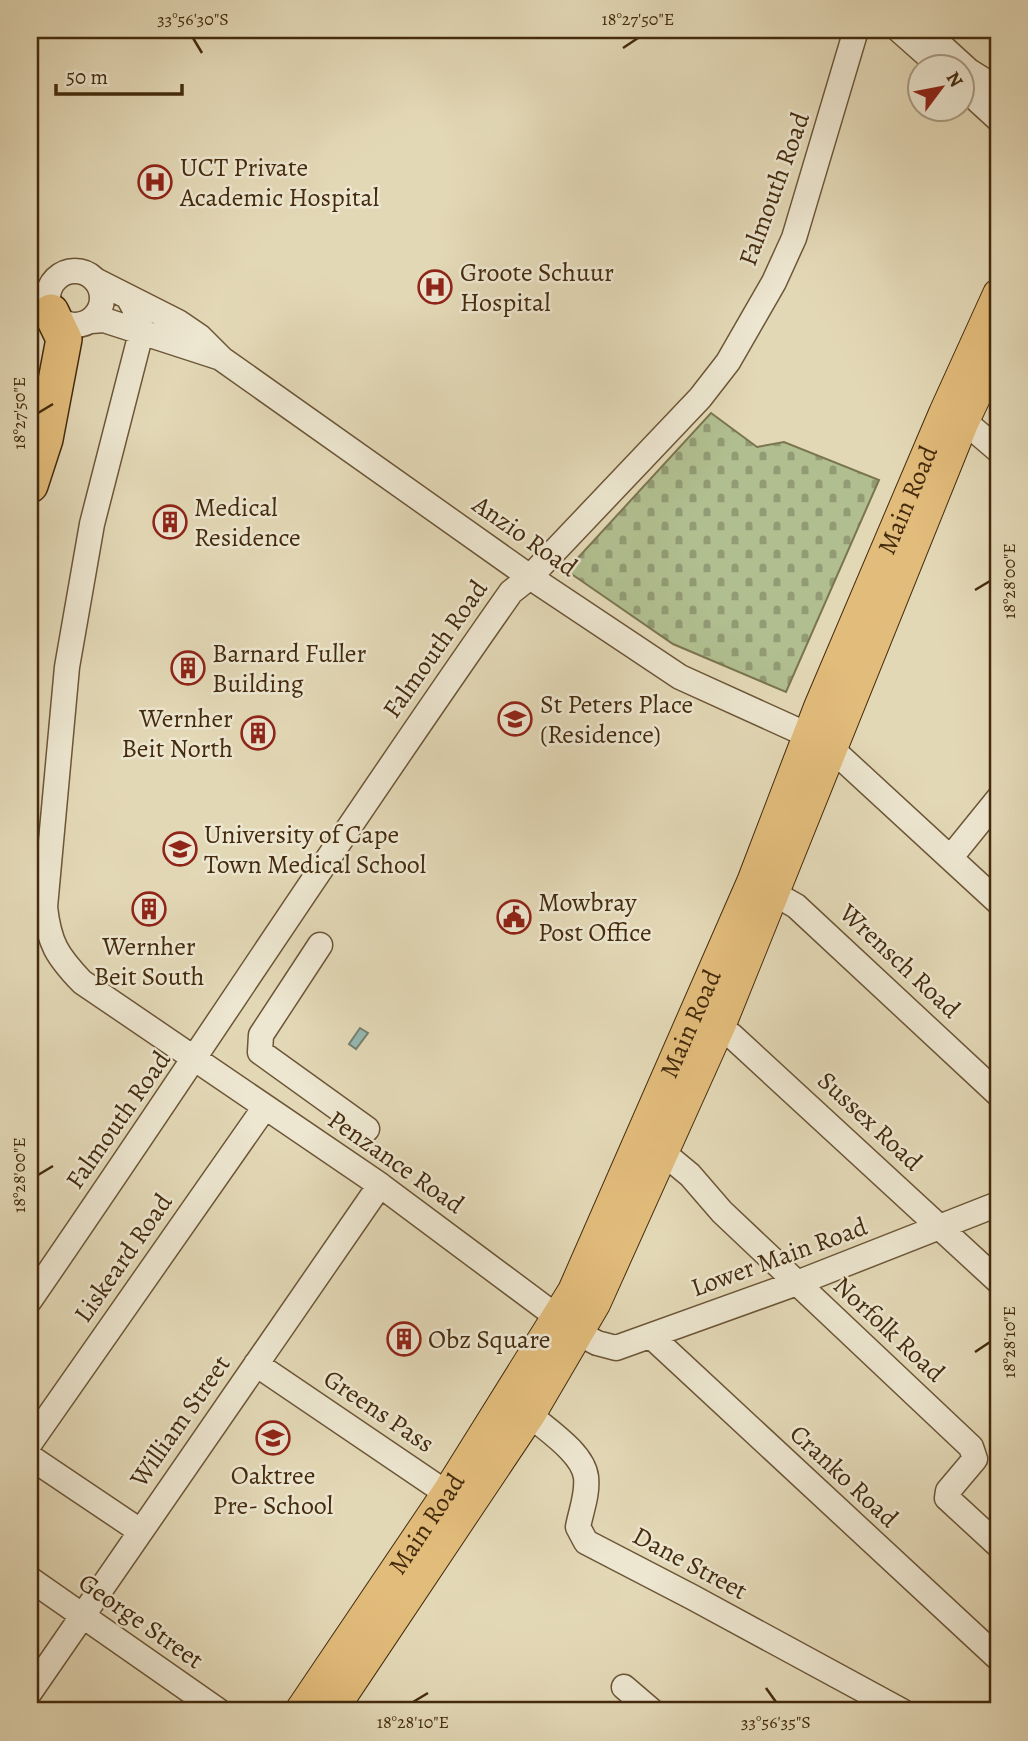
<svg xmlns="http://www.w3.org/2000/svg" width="1028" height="1741" font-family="Alegreya,serif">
<defs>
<pattern id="cemetery-stones" width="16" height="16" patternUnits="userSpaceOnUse" patternTransform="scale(1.75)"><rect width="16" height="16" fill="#b1bf90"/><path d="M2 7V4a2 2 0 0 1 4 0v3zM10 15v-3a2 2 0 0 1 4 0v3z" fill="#929b74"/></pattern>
</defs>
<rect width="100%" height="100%" fill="#e3d8b6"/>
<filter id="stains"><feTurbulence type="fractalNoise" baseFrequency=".00286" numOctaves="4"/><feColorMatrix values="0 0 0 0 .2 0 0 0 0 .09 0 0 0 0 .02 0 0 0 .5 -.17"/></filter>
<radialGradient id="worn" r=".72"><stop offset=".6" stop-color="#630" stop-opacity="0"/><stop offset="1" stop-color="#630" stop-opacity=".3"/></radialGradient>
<!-- cemetery -->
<path fill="url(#cemetery-stones)" stroke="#7a754e" stroke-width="2" d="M711,413L757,447L784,442L879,480L786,692L673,644L570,573L575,561Z"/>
<!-- water -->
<path fill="#95b9b2" stroke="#758070" stroke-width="2" d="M360,1028L368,1033L356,1049L349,1044Z"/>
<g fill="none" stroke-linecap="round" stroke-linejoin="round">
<defs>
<path id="minor" d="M899,30L934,61
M924,30L969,71L998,89
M962,86L998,119
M48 298a27 27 0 1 1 54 0a27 27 0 1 1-54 0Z
M95,280L178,322L200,337L222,359L530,577L680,677L810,736L834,751L998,902
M128,297L139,317L141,333L92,524L67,667L45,907C49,943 57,956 82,982L380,1185L580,1334L597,1343L616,1348L797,1283L998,1204
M91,321L104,320L221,358
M948,414L964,421L998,450
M951,857L998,799
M757,884L796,906L998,1094
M320,945L261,1035L260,1052L367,1129
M700,1033L731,1035L998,1281
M649,1141L690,1175L722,1212L971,1447L975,1459L948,1491L947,1498L998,1545
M30,1300C192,1065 346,826 511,592L530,577L700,398L728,362L774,282L794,238L856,30
M651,1336L998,1658
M256,1364L461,1503
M530,1415C547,1430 583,1453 586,1477C588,1494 581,1511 578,1527L586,1542L692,1597L902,1711
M30,1443L265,1107
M30,1457L140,1531
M30,1579L219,1711
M624,1687L652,1711
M30,1692L380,1185"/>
<g id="major">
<path id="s1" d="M300,1711L447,1493L573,1291L752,882L819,707L944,413L998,294"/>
<path d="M332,1711L530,1415L595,1304L721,1024L964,421L998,349"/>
</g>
<path id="highway" d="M30,485L45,439L64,339L51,312"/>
</defs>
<!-- minor casing -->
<use href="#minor" stroke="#6c5637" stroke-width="27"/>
<!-- major casing -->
<use href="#major" stroke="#442b0d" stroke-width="32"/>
<!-- highway casing -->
<use href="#highway" stroke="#442b0d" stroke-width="38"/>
<!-- minor -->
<use href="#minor" stroke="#ede6d0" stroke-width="24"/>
<!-- major -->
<use href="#major" stroke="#e2bc7b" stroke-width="30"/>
<!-- highway -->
<use href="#highway" stroke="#e2bc7b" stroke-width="35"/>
</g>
<!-- ticks -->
<path fill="none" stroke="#442b0d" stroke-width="2.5" d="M193,38L202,53M623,48L638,38M38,413L53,404M975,590L990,581M38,1175L53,1166M975,1352L990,1342M766,1688L776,1702M413,1702L428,1693"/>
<!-- icons -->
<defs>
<symbol id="hospital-ring" viewBox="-11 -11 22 22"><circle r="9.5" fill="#ede6d0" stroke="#8f2418" stroke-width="1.5"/><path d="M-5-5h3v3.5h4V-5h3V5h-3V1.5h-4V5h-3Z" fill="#8f2418"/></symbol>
<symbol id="building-ring" viewBox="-11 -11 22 22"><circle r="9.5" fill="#ede6d0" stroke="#8f2418" stroke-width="1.5"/><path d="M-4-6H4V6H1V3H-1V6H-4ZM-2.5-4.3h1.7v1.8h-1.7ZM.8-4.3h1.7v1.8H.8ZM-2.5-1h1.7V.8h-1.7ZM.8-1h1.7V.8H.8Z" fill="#8f2418"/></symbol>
<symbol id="university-ring" viewBox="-11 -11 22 22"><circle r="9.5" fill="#ede6d0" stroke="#8f2418" stroke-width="1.5"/><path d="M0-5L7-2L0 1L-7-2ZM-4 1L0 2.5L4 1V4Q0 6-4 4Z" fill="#8f2418"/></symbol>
<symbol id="civic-ring" viewBox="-11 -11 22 22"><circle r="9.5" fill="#ede6d0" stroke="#8f2418" stroke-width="1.5"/><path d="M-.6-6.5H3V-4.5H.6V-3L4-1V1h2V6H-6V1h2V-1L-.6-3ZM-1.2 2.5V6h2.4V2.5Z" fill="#8f2418"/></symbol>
<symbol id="school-ring" viewBox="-11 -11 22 22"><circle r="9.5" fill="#ede6d0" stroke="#8f2418" stroke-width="1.5"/><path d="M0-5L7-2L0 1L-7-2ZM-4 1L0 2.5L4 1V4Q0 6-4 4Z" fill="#8f2418"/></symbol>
</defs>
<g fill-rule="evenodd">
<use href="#hospital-ring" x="136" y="163" width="38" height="38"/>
<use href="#hospital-ring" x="416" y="268" width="38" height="38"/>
<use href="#building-ring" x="151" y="503" width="38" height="38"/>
<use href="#building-ring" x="169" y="649" width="38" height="38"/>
<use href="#university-ring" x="496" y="700" width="38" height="38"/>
<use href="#building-ring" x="239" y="714" width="38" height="38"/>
<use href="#university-ring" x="161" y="830" width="38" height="38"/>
<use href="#building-ring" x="130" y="890" width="38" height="38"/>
<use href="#civic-ring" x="495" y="898" width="38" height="38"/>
<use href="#building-ring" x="385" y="1320" width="38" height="38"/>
<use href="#school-ring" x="254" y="1419" width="38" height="38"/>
</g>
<g text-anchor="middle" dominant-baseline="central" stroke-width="5" stroke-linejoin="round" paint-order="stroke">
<!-- poi labels -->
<g font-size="26" fill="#442b0d" stroke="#ede6d0" text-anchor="start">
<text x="180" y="167">UCT Private<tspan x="180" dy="30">Academic Hospital</tspan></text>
<text x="460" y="272">Groote Schuur<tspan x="460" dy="30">Hospital</tspan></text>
<text x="194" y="507">Medical<tspan x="194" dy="30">Residence</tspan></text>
<text x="212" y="653">Barnard Fuller<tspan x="212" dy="30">Building</tspan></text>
<text x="540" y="704">St Peters Place<tspan x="540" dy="30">(Residence)</tspan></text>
<text x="233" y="718" text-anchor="end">Wernher<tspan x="233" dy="30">Beit North</tspan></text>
<text x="204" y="834">University of Cape<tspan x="204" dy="30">Town Medical School</tspan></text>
<text x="538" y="902">Mowbray<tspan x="538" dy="30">Post Office</tspan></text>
<text x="149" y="946" text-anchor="middle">Wernher<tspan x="149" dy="30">Beit South</tspan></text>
<text x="428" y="1339">Obz Square</text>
<text x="273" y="1475" text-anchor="middle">Oaktree<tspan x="273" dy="30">Pre- School</tspan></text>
</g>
<!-- street labels -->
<g font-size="26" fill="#442b0d" stroke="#ede6d0">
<text transform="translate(774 189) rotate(-70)">Falmouth Road</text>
<text stroke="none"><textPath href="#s1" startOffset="1360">Main Road</textPath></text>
<text transform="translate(525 536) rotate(35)">Anzio Road</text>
<text transform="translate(435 649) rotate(-55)">Falmouth Road</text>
<text transform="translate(900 961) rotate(43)">Wrensch Road</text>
<text stroke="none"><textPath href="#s1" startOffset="793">Main Road</textPath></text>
<text transform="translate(118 1120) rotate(-55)">Falmouth Road</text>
<text transform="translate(870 1121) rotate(43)">Sussex Road</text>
<text transform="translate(396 1162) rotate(35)">Penzance Road</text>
<text transform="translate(779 1257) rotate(-20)">Lower Main Road</text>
<text transform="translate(123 1258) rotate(-55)">Liskeard Road</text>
<text transform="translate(889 1329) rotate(43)">Norfolk Road</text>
<text transform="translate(379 1411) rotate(34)">Greens Pass</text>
<text transform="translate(180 1421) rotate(-55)">William Street</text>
<text transform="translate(844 1476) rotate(43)">Cranko Road</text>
<text stroke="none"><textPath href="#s1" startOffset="226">Main Road</textPath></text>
<text transform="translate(690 1563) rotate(28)">Dane Street</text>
<text transform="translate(141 1621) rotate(35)">George Street</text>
</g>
</g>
<!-- margin -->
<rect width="1028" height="1741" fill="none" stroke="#e3d8b6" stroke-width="77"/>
<!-- north arrow -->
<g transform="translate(941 88) rotate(58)"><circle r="33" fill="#ede6d0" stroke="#a99b82" stroke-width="2"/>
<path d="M0-5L12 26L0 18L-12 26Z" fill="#8f2418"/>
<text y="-10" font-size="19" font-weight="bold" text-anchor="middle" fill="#442b0d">N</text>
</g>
<!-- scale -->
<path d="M56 84v10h126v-10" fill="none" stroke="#442b0d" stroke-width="3.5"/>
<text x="66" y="84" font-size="21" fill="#442b0d" stroke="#ede6d0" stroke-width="5" paint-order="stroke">50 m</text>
<rect x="38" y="38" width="952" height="1664" fill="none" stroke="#442b0d" stroke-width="2.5"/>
<g font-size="18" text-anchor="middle" fill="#442b0d">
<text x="193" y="25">33°56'30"S</text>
<text x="638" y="25">18°27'50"E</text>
<text transform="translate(19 413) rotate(-90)" y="6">18°27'50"E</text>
<text transform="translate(1009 581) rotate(-90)" y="6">18°28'00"E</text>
<text transform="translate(19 1175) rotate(-90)" y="6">18°28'00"E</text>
<text transform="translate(1009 1342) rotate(-90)" y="6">18°28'10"E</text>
<text x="413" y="1728">18°28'10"E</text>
<text x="776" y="1728">33°56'35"S</text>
</g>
<rect width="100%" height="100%" filter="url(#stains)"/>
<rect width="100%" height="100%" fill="url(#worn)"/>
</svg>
